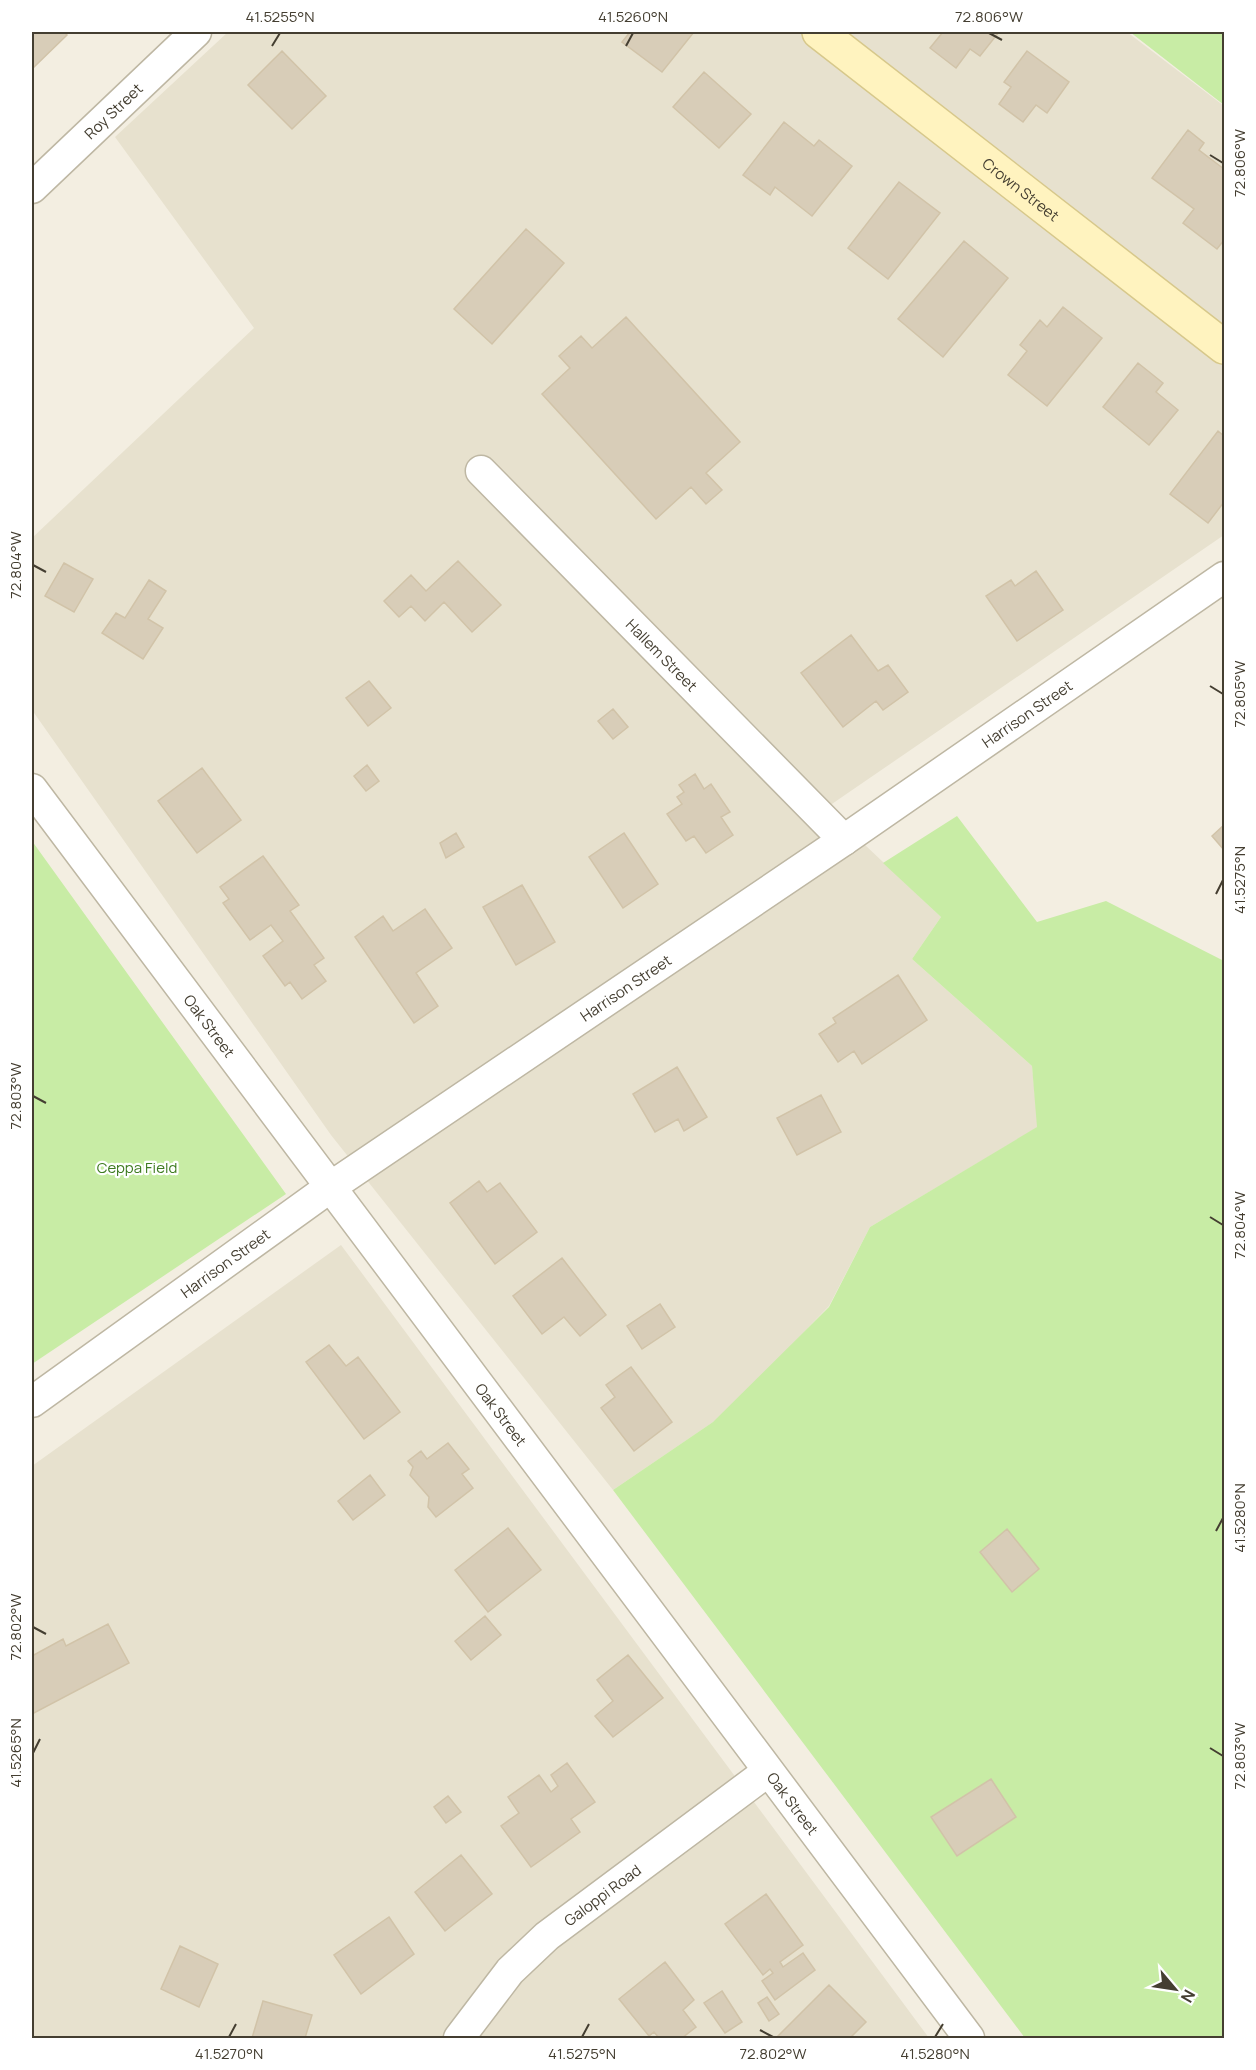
<svg xmlns="http://www.w3.org/2000/svg" width="1256" height="2070" font-family="Manrope,sans-serif">
<rect width="100%" height="100%" fill="#f3eee1"/>
<!-- residential -->
<path fill="#e7e1ce" d="M228,32H1127L1224,106V535L826,808L941,917L912,959L1032,1066L1038,1127L870,1227L829,1306L725,1414L613,1490L331,1135L32,710V538L254,328L115,137Z
M341,1245L929,2038H32V1466Z"/>
<!-- green -->
<path fill="#c8eca5" d="M1130,32H1224V105Z
M957,816L1037,922L1106,901L1224,961V2038H1025L613,1490L713,1422L829,1307L870,1227L1037,1127L1032,1066L912,959L941,917L883,863Z
M32,841L286,1194L32,1364Z"/>
<!-- building -->
<path fill="#d8cdb8" stroke="#d1c3a8" stroke-width="1.5" d="M32,32H64L67,35L32,69Z
M630,32H694L662,72L622,42Z
M943,32H999L980,56L970,49L956,68L930,48Z
M282,51L326,96L292,129L248,85Z
M1027,51L1069,82L1047,113L1036,105L1023,122L999,104L1011,87L1004,82Z
M704,72L751,114L719,148L673,107Z
M784,122L814,146L819,140L852,166L812,216L775,187L770,195L743,175Z
M1188,130L1204,143L1199,150L1224,169V240L1217,249L1183,223L1194,209L1152,178Z
M899,182L940,213L888,279L848,248Z
M526,229L564,263L492,344L454,309Z
M964,241L1008,278L943,357L898,319Z
M1063,307L1102,338L1047,406L1008,375L1027,351L1020,345L1040,320L1047,327Z
M626,317L740,442L706,473L722,490L706,504L691,487L656,519L542,394L570,368L559,356L581,336L592,348Z
M1138,363L1163,383L1156,392L1178,410L1149,445L1103,407Z
M1218,431L1224,436V502L1208,523L1170,494Z
M458,561L501,605L472,632L444,602L425,621L411,606L399,617L384,601L411,575L426,591Z
M64,563L93,579L74,612L45,596Z
M1036,571L1063,610L1017,641L986,596L1011,580L1015,586Z
M149,580L166,591L148,619L163,628L143,659L102,633L116,613L125,618Z
M851,635L878,671L888,665L908,692L883,710L876,701L843,727L801,673Z
M369,681L391,708L368,726L346,698Z
M613,709L628,727L613,739L598,721Z
M367,765L379,781L366,791L354,776Z
M202,768L241,820L197,853L158,801Z
M695,774L704,789L711,784L730,812L721,817L733,835L706,853L694,836L686,841L667,814L682,804L677,797L684,792L679,785Z
M1224,825V850L1212,836Z
M456,833L464,847L446,858L440,843Z
M624,833L658,884L623,908L589,857Z
M263,856L299,905L290,911L324,958L314,965L326,981L302,999L290,982L285,986L263,956L283,941L271,925L250,940L223,903L229,899L220,887Z
M522,885L555,942L516,965L483,907Z
M425,909L452,948L416,973L438,1006L414,1023L355,937L383,916L393,931Z
M898,975L927,1020L862,1064L854,1051L838,1062L819,1034L836,1023L833,1018Z
M677,1067L707,1117L684,1131L678,1119L655,1132L633,1094Z
M821,1095L841,1132L797,1155L777,1118Z
M479,1181L487,1192L500,1183L537,1232L495,1264L450,1203Z
M562,1258L606,1315L580,1336L564,1317L542,1334L513,1296Z
M660,1304L675,1327L642,1349L627,1326Z
M329,1345L346,1366L358,1357L400,1412L364,1439L306,1362Z
M631,1367L672,1422L634,1451L601,1408L615,1397L606,1385Z
M448,1443L469,1469L462,1474L473,1488L436,1517L428,1507L429,1497L410,1475L413,1467L408,1461L421,1451L427,1459Z
M370,1475L385,1495L353,1520L338,1501Z
M508,1528L541,1570L488,1612L455,1570Z
M1007,1529L1039,1569L1012,1592L980,1552Z
M485,1616L501,1635L471,1660L455,1641Z
M108,1624L129,1663L32,1714V1656L63,1639L66,1646Z
M628,1655L663,1698L613,1737L595,1716L613,1701L597,1680Z
M567,1763L595,1802L571,1819L580,1832L531,1867L501,1826L519,1813L508,1797L539,1775L551,1792L558,1786L551,1775Z
M991,1779L1016,1817L957,1856L931,1817Z
M448,1796L461,1812L446,1823L434,1807Z
M461,1855L492,1894L445,1931L415,1892Z
M766,1894L803,1945L780,1962L783,1967L803,1953L815,1970L775,2000L762,1981L773,1973L770,1969L763,1975L725,1924Z
M389,1917L414,1954L361,1994L334,1955Z
M180,1946L218,1964L199,2007L161,1989Z
M665,1962L694,2000L683,2010L696,2027L682,2038H659L654,2032L649,2036L619,1999Z
M829,1985L866,2022L850,2038H776Z
M722,1991L742,2022L725,2033L704,2003Z
M767,1997L779,2014L769,2021L758,2003Z
M263,2001L312,2015L305,2038H252Z"/>
<g fill="none" stroke-linecap="round" stroke-linejoin="round">
<defs>
<g id="street">
<path id="s1" d="M32,188L196,32"/>
<path id="s2" d="M481,471L844,840"/>
<path id="s3" d="M32,789L969,2038"/>
<path id="s4" d="M32,1402L329,1188L844,840L1224,577"/>
<path id="s5" d="M459,2038L510,1971L547,1936L767,1772"/>
</g>
<g id="secondary">
<path id="s6" d="M819,32L1224,347"/>
</g>
</defs>
<!-- street casing -->
<use href="#street" stroke="#beb7a3" stroke-width="33"/>
<!-- secondary casing -->
<use href="#secondary" stroke="#d7c88b" stroke-width="36"/>
<!-- street -->
<use href="#street" stroke="#fff" stroke-width="30"/>
<!-- secondary -->
<use href="#secondary" stroke="#fff3bf" stroke-width="33"/>
</g>
<!-- ticks -->
<path fill="none" stroke="#443e31" stroke-width="2" d="M989,33L1002,40M272,46L280,33M626,46L633,33M1210,155L1223,163M33,565L46,572M1210,686L1223,694M1216,894L1223,880M33,1096L46,1103M1210,1217L1223,1225M1216,1531L1223,1518M33,1627L46,1634M1210,1748L1223,1756M33,1753L40,1739M760,2030L773,2037M229,2037L236,2024M582,2037L589,2024M935,2037L943,2024"/>
<g text-anchor="middle" dominant-baseline="central" stroke-width="4.5" stroke-linejoin="round" paint-order="stroke">
<!-- street labels -->
<g font-size="15" fill="#443e31" stroke="#fff">
<text stroke="none"><textPath href="#s1" startOffset="112">Roy Street</textPath></text>
<text stroke="none"><textPath href="#s6" startOffset="256">Crown Street</textPath></text>
<text stroke="none"><textPath href="#s2" startOffset="258">Hallem Street</textPath></text>
<text stroke="none"><textPath href="#s4" startOffset="1210">Harrison Street</textPath></text>
<text stroke="none"><textPath href="#s4" startOffset="724">Harrison Street</textPath></text>
<text stroke="none"><textPath href="#s3" startOffset="296">Oak Street</textPath></text>
<text stroke="none"><textPath href="#s4" startOffset="238">Harrison Street</textPath></text>
<text stroke="none"><textPath href="#s3" startOffset="782">Oak Street</textPath></text>
<text stroke="none"><textPath href="#s3" startOffset="1268">Oak Street</textPath></text>
<text stroke="none"><textPath href="#s5" startOffset="204">Galoppi Road</textPath></text>
</g>
<!-- park labels -->
<g font-size="15" fill="#3e7b20" stroke="#fff">
<text x="137" y="1167">Ceppa Field</text>
</g>
</g>
<!-- border -->
<rect width="1256" height="2070" fill="none" stroke="#ffffff" stroke-width="66"/>
<!-- north arrow -->
<g transform="translate(1175 1989) rotate(119)" stroke="#ffffff" stroke-width="4.5" paint-order="stroke">
<path d="M0-4.5L10 22L0 15L-10 22Z" fill="#443e31"/>
<text y="-9" font-size="16" font-weight="bold" text-anchor="middle" fill="#443e31">N</text>
</g>
<rect x="33" y="33" width="1190" height="2004" fill="none" stroke="#443e31" stroke-width="2"/>
<g font-size="15" text-anchor="middle" fill="#443e31">
<text x="280" y="22">41.5255°N</text>
<text x="633" y="22">41.5260°N</text>
<text x="989" y="22">72.806°W</text>
<text transform="translate(1240 163) rotate(-90)" y="5">72.806°W</text>
<text transform="translate(16 565) rotate(-90)" y="5">72.804°W</text>
<text transform="translate(1240 694) rotate(-90)" y="5">72.805°W</text>
<text transform="translate(1240 880) rotate(-90)" y="5">41.5275°N</text>
<text transform="translate(16 1096) rotate(-90)" y="5">72.803°W</text>
<text transform="translate(1240 1225) rotate(-90)" y="5">72.804°W</text>
<text transform="translate(1240 1518) rotate(-90)" y="5">41.5280°N</text>
<text transform="translate(16 1627) rotate(-90)" y="5">72.802°W</text>
<text transform="translate(16 1753) rotate(-90)" y="5">41.5265°N</text>
<text transform="translate(1240 1756) rotate(-90)" y="5">72.803°W</text>
<text x="229" y="2059">41.5270°N</text>
<text x="582" y="2059">41.5275°N</text>
<text x="773" y="2059">72.802°W</text>
<text x="935" y="2059">41.5280°N</text>
</g>
</svg>
